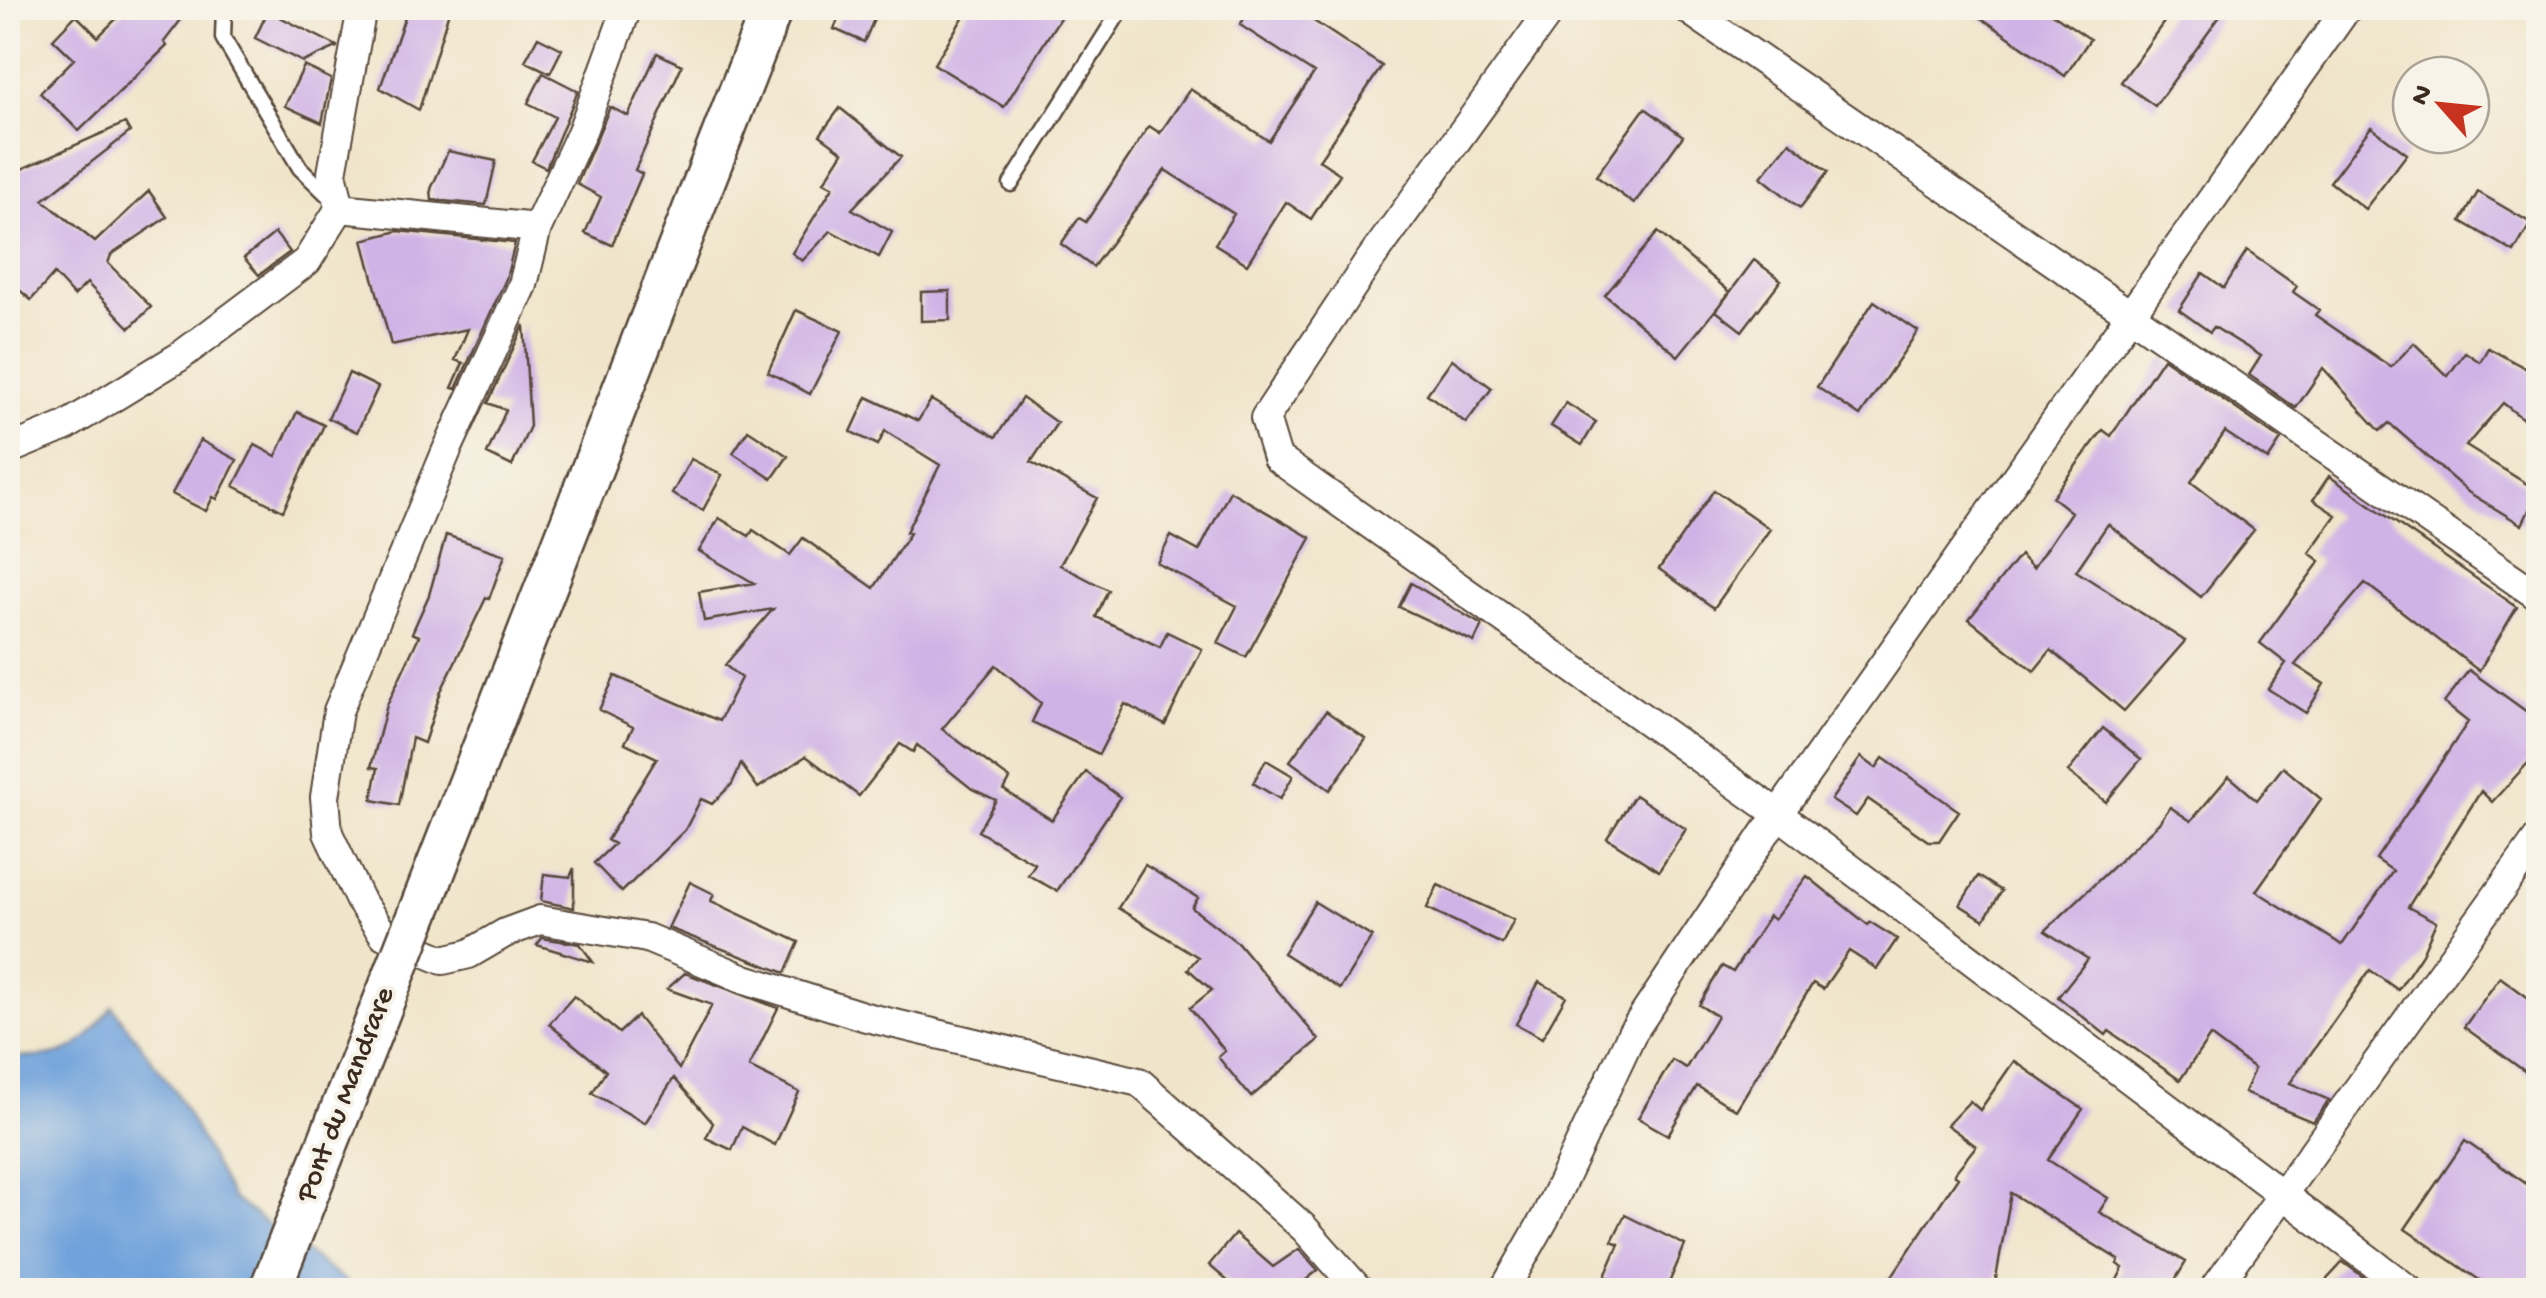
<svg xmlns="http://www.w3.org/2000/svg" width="2546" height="1298" font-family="'Gochi Hand',sans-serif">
<rect width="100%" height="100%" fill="#f7f3e8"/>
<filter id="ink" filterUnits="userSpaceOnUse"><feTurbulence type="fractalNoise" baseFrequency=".01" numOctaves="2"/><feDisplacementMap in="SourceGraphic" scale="20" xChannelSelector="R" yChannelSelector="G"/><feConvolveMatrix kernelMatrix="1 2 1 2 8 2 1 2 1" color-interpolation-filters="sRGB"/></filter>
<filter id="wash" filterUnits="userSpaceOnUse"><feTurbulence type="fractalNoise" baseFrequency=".0048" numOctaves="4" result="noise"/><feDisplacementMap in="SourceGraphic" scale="40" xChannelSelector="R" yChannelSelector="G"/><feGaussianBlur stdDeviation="2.25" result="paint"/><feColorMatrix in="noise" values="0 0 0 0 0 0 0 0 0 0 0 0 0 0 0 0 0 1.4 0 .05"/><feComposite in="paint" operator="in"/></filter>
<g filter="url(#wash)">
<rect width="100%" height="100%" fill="#f0e5ca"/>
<!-- water -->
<path fill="#6fa2db" stroke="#55667c" stroke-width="2.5" d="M112,1006L175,1091L232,1198L357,1290H8V1056C64,1060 80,1052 112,1006Z"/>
<g id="blocks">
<!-- building -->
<path fill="#d0b3e6" d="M127,8H190L164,42L167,46L79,131L40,93L74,59L53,39L76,15L98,37Z
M408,8H450L419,110L380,88Z
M843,8H879L864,42L834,29Z
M969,8H1066L1004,107L934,64Z
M1251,8H1294L1382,66L1319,160L1340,174L1311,219L1286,202L1247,264L1215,244L1234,214L1165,170L1093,267L1061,244L1079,218L1086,222L1149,126L1160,133L1190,89L1269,141L1314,73L1240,25Z
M1967,8H2044L2090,39L2065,76Z
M2174,8H2226L2155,106L2121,82Z
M268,11L337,46V47L303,62L255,38Z
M538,37L562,49L550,73L525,61Z
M657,53L682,65L635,170L642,174L612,245L585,233L601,197L577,184L610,107L628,116Z
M304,66L331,79L322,123L285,106Z
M543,73L578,91L546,168L532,161L555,117L528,103Z
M840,108L901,157L852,209L892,232L879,257L831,231L802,261L792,253L833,187L824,182L843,152L820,135Z
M1645,108L1683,136L1634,204L1596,176Z
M125,123L130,132L43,200L95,242L149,191L167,217L111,255L108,263L151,307L130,328L87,283L74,296L54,274L31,300L8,280V175Z
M2371,127L2407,154L2365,209L2330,182Z
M1790,142L1828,172L1800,208L1761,177Z
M448,151L496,161L486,205L432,200L431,189Z
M2478,192L2531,223L2514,252L2461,221Z
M398,231L515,243L506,279L456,389L452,388L463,363L455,360L468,329L391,345L363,240Z
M1658,232L1730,292L1678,356L1605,295Z
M275,233L290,252L259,275L244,258Z
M2247,251L2297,286L2293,292L2319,310L2315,315L2391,367L2414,343L2448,376L2465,352L2480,362L2488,348L2538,375V431L2503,403L2466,446L2538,491L2522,525L2468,492L2389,423L2380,431L2323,368L2296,408L2249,375L2261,356L2214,327L2210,332L2179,310L2203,273L2224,288Z
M1754,260L1781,280L1742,331L1716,311Z
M950,291V320L921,321V292Z
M1874,301L1918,331L1860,416L1817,387Z
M796,310L842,331L810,394L768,372Z
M524,325L530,426L512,466L487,454L506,410L488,403Z
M2163,358L2281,440L2268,460L2225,432L2191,482L2254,530L2201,597L2108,524L2076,571L2185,641L2124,711L2051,650L2034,671L1969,619L2020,555L2033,568L2071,512L2052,497L2103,430L2111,436Z
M1452,359L1492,388L1466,423L1427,394Z
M349,373L378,387L357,432L328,418Z
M867,397L918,421L931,400L996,437L1022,398L1057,423L1031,462L1097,498L1060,565L1108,590L1096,617L1160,647L1167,632L1202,649L1165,725L1125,704L1099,754L1032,722L1041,703L996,665L942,729L1010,779L1004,790L1052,820L1086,772L1120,797L1057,891L1028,875L1035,864L978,831L996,800L972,789L917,745L913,752L900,744L859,796L806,756L758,788L741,764L732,784L712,804L701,799L685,830L622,892L594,863L614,844L607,840L657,758L625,743L633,727L599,710L615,676L719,721L741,678L725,665L773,609L704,621L699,592L754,583L699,551L719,518L749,536L753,530L790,555L803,538L874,588L910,533L906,532L940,465L885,431L878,445L851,432Z
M1566,403L1596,422L1582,445L1551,426Z
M297,412L324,425L283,511L234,486L255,445L276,456Z
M748,430L788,456L772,479L733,453Z
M200,440L237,460L217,499L213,497L206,511L172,494Z
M691,459L722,475L703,510L672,494Z
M2329,476L2517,607L2479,671L2365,583L2295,665L2324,684L2306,713L2268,689L2286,663L2260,643L2320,561L2309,553L2336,515L2313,500Z
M1714,490L1770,529L1714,608L1659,569Z
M1230,491L1311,538L1246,657L1218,643L1237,606L1157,563L1171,536L1199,551Z
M446,535L505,555L489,599L486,598L441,691L424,743L412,738L399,805L372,800L378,768L371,767L387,705L419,636L412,633L429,595Z
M1411,583L1482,625L1474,642L1399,607Z
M2469,670L2538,720V752L2492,802L2481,791L2408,907L2436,922L2422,954L2398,990L2370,970L2290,1083L2329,1100L2313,1122L2244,1093L2254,1069L2210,1036L2180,1080L2109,1031L2106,1035L2058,997L2088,959L2045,931L2159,823L2170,807L2191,821L2229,776L2257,800L2283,767L2321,799L2256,891L2342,945L2393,871L2376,859L2468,722L2444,703Z
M1326,711L1366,739L1330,790L1290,761Z
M2103,728L2141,759L2106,802L2068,772Z
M1861,757L1876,768L1883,758L1959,811L1939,841H1928L1868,799L1856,816L1831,800Z
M1266,760L1293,776L1280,799L1253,783Z
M1635,795L1686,829L1659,871L1607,838Z
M1145,865L1198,898L1192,908L1238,943L1319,1040L1251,1097L1218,1057L1225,1051L1190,1008L1212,990L1188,969L1198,957L1118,908Z
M574,868V908L541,901L544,874L570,877Z
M1807,876L1868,925L1870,922L1897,939L1877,969L1849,951L1823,989L1813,983L1736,1110L1697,1086L1668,1135L1638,1118L1672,1060L1686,1068L1717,1016L1699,1005L1722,966L1733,972L1769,916L1774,920Z
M1978,876L2002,891L1984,920L1960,905Z
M690,882L714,894L711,901L799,942L785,973L668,928Z
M1438,885L1514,920L1502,944L1427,908Z
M1315,902L1372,937L1340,989L1283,953Z
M542,938L580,944L593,962L537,945Z
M685,973L778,1008L749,1067L799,1092L775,1145L742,1127L732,1150L706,1138L713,1123L674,1078L645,1123L592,1093L606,1071L549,1024L574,996L619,1033L637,1016L679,1069L712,1005L667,989Z
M2500,977L2538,1005V1081L2464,1027Z
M1539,982L1566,996L1542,1038L1516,1024Z
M2014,1061L2083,1109L2048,1160L2108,1198L2099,1212L2186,1262L2169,1290H2112L2123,1268L2117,1264L2119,1260L2011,1193L1994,1290H1914L1888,1282L1958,1177L1954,1174L1976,1146L1947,1125L1970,1101L1980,1110Z
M2465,1141L2538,1192V1280L2531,1290H2494L2405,1229Z
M1625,1215L1685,1245L1666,1290H1599L1619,1244L1612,1241Z
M1235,1234L1273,1267L1299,1249L1318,1270L1306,1280L1317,1290H1238L1209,1265Z
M2343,1262L2381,1290H2317Z"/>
</g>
</g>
<g filter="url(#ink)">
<use href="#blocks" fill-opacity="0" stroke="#564638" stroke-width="2.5"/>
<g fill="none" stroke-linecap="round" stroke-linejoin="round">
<defs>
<path id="service" d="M224,8L223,38L300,168L334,201
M1011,184L1122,8"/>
<path id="minor" d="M627,8L582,131L537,228L523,285L447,450L338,711L325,797L328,833L359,899L384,935L443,960L469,954L505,933L540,920L647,938L745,979L866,1017L1139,1082L1304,1228L1359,1290
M1552,8L1368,263L1265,418L1277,458L1778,814L2409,1290
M1686,8L2538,596
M340,208L332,173L362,8
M8,450L66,426L179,357L307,261L340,208L537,228
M1504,1290L1545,1218L1632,1033L1778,814L2347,8
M2214,1290L2538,838"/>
<path id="secondary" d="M424,899L772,8"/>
</defs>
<!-- service casing -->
<use href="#service" stroke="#564638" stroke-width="19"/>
<!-- minor casing -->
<use href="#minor" stroke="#564638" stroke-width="32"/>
<!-- secondary casing -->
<use href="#secondary" stroke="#564638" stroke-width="45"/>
<!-- service -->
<use href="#service" stroke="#fff" stroke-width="14"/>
<!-- minor -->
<use href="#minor" stroke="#fff" stroke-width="28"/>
<!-- secondary -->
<use href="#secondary" stroke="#fff" stroke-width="40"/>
<defs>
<path id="secondary-bridge" d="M270,1290L424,899"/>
</defs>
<!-- secondary-bridge casing -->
<use href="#secondary-bridge" stroke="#564638" stroke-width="45" stroke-linecap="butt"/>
<!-- secondary-bridge -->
<use href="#secondary-bridge" stroke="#fff" stroke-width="40"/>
</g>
</g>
<g text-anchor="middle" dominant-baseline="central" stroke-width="8" stroke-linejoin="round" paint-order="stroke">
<!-- street labels -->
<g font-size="30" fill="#3b2a1e" stroke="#f7f3e8">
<text transform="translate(347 1095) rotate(-69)">Pont du Mandrare</text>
</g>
</g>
<!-- margin -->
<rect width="2546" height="1298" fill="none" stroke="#f7f3e8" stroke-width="40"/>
<!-- north arrow -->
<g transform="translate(2441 105) rotate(297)"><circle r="48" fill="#f7f3e8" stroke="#aca397" stroke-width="2.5"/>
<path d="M0-8L18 38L0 25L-18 38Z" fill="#c8321e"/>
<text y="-15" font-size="28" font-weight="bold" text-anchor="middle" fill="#3b2a1e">N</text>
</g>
</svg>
